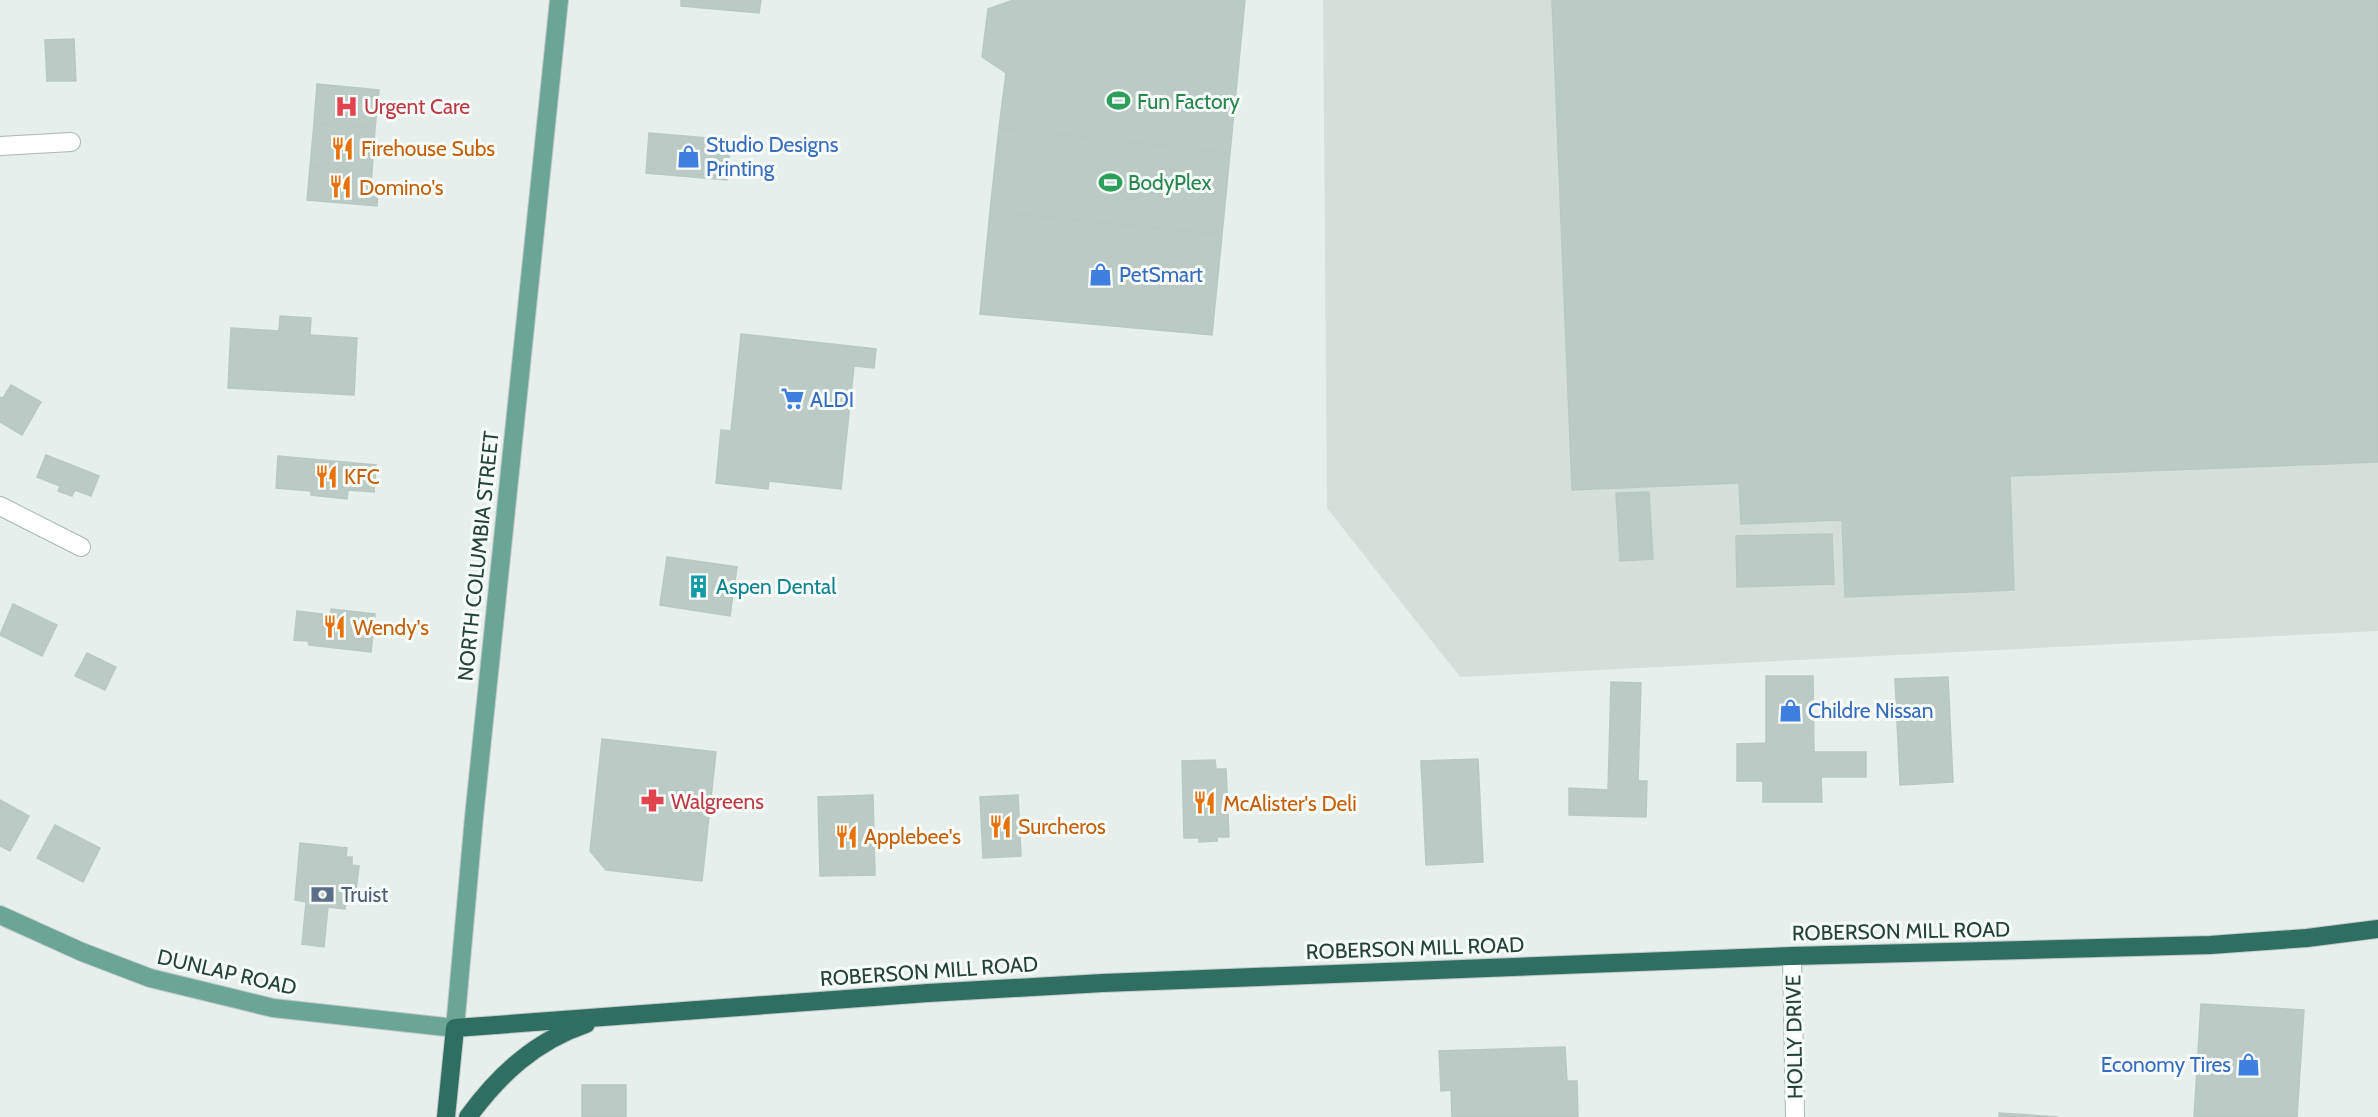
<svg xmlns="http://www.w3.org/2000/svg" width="2378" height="1117" font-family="Cabin,sans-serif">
<rect width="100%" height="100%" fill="#e6efeb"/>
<!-- built -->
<path fill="#d4dfda" d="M1323,0H2378V631L1460,677L1327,508Z"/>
<!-- building -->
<path fill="#bbcac4" stroke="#b8c9c2" stroke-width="1.5" d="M681,0H761L759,13L681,6Z
M1013,0H1245L1230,153L999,128L1006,73L982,57L988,9Z
M1552,0H2378V462L2010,476L2014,590L1845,597L1842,520L1741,524L1739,483L1572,490Z
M74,39L76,81H47L45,40Z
M317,84L379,90L375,128L314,123Z
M314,123L375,128L372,172L310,167Z
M999,128L1230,153L1222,235L990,211Z
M649,133L731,140L727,180L646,173Z
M310,167L372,172L371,186L378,187L377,206L307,200Z
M990,211L1222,235L1212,335L980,314Z
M280,316L311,318L310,335L357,338L354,395L228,388L231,328L279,331Z
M741,334L876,349L874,368L854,366L841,489L769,481L768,489L716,483L721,430L731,431Z
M11,385L41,402L22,435L0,422V397L3,398Z
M46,455L99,476L91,496L75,490L72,496L58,491L60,486L37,477Z
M278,456L376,465L374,492L348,490L347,499L311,495V491L276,488Z
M1649,492L1653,559L1620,561L1616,493Z
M1832,534L1834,584L1737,587L1736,536Z
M667,557L737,567L730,616L660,605Z
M13,604L57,625L42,656L0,635Z
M331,609L375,614L371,652L309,645L308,641L294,640L297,611L331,615Z
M87,653L116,667L105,690L75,676Z
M1766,676H1813L1814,752H1866V777H1821L1822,802H1763V781H1737V744L1766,743Z
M1948,677L1953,782L1900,785L1895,679Z
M1611,682L1641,683L1638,781H1647L1646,817L1569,815V788L1608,790Z
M602,739L716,752L702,881L606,870L590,851Z
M1478,759L1483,862L1426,865L1421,761Z
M1215,760L1216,769H1226L1229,837H1217V841L1199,842V838H1184L1182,761Z
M873,795L875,875L820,876L818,797Z
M1018,795L1021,856L983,858L980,797Z
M0,800L29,816L10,851L0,846Z
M55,825L100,848L83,882L37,858Z
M300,843L347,848L346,857H352V865L359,866L356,891L351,890L350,899L347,897L345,909L328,907L324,947L302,944L306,902L295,900Z
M2201,1004L2304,1010L2297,1117H2194Z
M1565,1047L1567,1081H1577L1578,1117H1452L1451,1090L1441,1091L1439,1051Z
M582,1085H626V1117H582Z
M1999,1113L2058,1117H1999Z"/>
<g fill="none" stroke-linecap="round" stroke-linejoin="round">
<defs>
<path id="minor" d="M0,146L71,142
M0,506L81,547
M1792,956L1795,1117"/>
<path id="major" d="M0,915L82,952L150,978L273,1008L455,1028L474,817L559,0"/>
<path id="highway" d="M446,1117L455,1028L928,993L1103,983L1792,956L2210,945L2307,938L2378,929
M468,1117C499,1075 535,1041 586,1024"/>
</defs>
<!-- minor casing -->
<use href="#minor" stroke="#a8b8b2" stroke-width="20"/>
<!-- major casing -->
<use href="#major" stroke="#c2cac8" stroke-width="20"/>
<!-- highway casing -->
<use href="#highway" stroke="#c2cac8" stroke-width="20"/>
<!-- minor -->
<use href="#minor" stroke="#fff" stroke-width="18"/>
<!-- major -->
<use href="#major" stroke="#6aa596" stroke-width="18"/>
<!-- highway -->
<use href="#highway" stroke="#2f6f62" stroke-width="18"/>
</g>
<!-- icons -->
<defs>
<symbol id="stadium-bare" viewBox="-9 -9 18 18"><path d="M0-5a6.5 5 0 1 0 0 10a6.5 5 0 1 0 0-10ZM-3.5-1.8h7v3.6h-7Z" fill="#2e9e5b" stroke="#f7fbf9" stroke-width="2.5" paint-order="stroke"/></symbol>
<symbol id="hospital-bare" viewBox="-9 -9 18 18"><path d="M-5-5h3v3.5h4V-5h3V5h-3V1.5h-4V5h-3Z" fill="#e0444e" stroke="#f7fbf9" stroke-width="2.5" paint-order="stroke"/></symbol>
<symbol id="restaurant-bare" viewBox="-9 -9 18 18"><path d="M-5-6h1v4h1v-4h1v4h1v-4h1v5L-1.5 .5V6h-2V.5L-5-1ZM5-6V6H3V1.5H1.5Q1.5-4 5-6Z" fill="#e8710a" stroke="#f7fbf9" stroke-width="2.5" paint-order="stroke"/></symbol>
<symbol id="shop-bare" viewBox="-9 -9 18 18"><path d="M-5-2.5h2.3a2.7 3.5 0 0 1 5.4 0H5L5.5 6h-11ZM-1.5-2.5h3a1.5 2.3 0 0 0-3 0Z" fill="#3f7fe0" stroke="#f7fbf9" stroke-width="2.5" paint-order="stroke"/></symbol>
<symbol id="supermarket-bare" viewBox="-9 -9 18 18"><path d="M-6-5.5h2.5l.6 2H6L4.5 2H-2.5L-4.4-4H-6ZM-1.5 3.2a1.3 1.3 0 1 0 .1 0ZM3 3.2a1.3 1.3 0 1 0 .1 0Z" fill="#3f7fe0" stroke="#f7fbf9" stroke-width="2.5" paint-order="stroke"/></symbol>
<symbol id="building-bare" viewBox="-9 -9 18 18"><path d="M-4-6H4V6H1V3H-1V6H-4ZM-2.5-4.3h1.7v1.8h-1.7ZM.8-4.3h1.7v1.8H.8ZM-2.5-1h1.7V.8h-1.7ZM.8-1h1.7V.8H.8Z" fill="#0f9aa8" stroke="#f7fbf9" stroke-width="2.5" paint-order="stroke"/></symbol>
<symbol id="pharmacy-bare" viewBox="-9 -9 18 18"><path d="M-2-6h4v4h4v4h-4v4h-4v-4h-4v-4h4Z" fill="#e0444e" stroke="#f7fbf9" stroke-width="2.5" paint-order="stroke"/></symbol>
<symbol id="bank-bare" viewBox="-9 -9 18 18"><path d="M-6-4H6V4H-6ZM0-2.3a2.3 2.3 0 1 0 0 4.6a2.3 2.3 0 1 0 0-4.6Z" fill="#5c6f8a" stroke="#f7fbf9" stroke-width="2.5" paint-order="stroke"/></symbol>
</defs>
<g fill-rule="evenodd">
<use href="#stadium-bare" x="1102" y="84" width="33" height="33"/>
<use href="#hospital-bare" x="330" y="90" width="33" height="33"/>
<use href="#restaurant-bare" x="326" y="132" width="33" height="33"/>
<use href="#shop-bare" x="672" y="140" width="33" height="33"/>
<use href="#stadium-bare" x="1094" y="166" width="33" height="33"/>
<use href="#restaurant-bare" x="324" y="170" width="33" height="33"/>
<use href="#shop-bare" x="1084" y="258" width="33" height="33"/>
<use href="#supermarket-bare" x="776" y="382" width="33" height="33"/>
<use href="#restaurant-bare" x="310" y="460" width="33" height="33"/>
<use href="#building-bare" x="682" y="570" width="33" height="33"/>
<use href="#restaurant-bare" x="318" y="610" width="33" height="33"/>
<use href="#shop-bare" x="1774" y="694" width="33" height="33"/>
<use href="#pharmacy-bare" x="636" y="784" width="33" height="33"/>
<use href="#restaurant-bare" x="1188" y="786" width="33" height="33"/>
<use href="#restaurant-bare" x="984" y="810" width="33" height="33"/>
<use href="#restaurant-bare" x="830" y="820" width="33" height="33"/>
<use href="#bank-bare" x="306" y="878" width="33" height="33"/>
<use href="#shop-bare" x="2232" y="1048" width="33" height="33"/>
</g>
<g text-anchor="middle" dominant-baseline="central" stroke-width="6" stroke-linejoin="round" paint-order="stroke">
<!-- leisure labels -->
<g font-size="21" fill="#27864d" stroke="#f7fbf9" text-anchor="start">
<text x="1137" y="101">Fun Factory</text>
<text x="1128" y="182">BodyPlex</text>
</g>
<!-- health labels -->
<g font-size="21" fill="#be3a42" stroke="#f7fbf9" text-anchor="start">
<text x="364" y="106">Urgent Care</text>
<text x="671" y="801">Walgreens</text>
</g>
<!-- shop labels -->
<g font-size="21" fill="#366cbe" stroke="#f7fbf9" text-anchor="start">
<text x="706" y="144">Studio Designs<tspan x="706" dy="24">Printing</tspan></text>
<text x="1119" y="274">PetSmart</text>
<text x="810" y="399">ALDI</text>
<text x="1808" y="710">Childre Nissan</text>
<text x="2231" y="1064" text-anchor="end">Economy Tires</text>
</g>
<!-- food labels -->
<g font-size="21" fill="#c56008" stroke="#f7fbf9" text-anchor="start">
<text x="361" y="148">Firehouse Subs</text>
<text x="359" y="187">Domino's</text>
<text x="344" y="476">KFC</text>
<text x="353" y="627">Wendy's</text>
<text x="1223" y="803">McAlister's Deli</text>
<text x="1018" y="826">Surcheros</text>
<text x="864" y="836">Applebee's</text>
</g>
<!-- street labels -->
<g font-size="21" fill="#24423a" stroke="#f7fbf9">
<text transform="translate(478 556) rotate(-84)">NORTH COLUMBIA STREET</text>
<text transform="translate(1901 931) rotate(-1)">ROBERSON MILL ROAD</text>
<text transform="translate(1415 948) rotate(-2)">ROBERSON MILL ROAD</text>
<text transform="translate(929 971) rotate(-4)">ROBERSON MILL ROAD</text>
<text transform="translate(227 972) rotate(13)">DUNLAP ROAD</text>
<text transform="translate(1794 1037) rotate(-91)">HOLLY DRIVE</text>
</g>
<!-- culture labels -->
<g font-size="21" fill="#0d838f" stroke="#f7fbf9" text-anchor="start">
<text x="716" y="586">Aspen Dental</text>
</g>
<!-- service labels -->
<g font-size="21" fill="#4e5e75" stroke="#f7fbf9" text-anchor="start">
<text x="341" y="894">Truist</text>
</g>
</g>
</svg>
